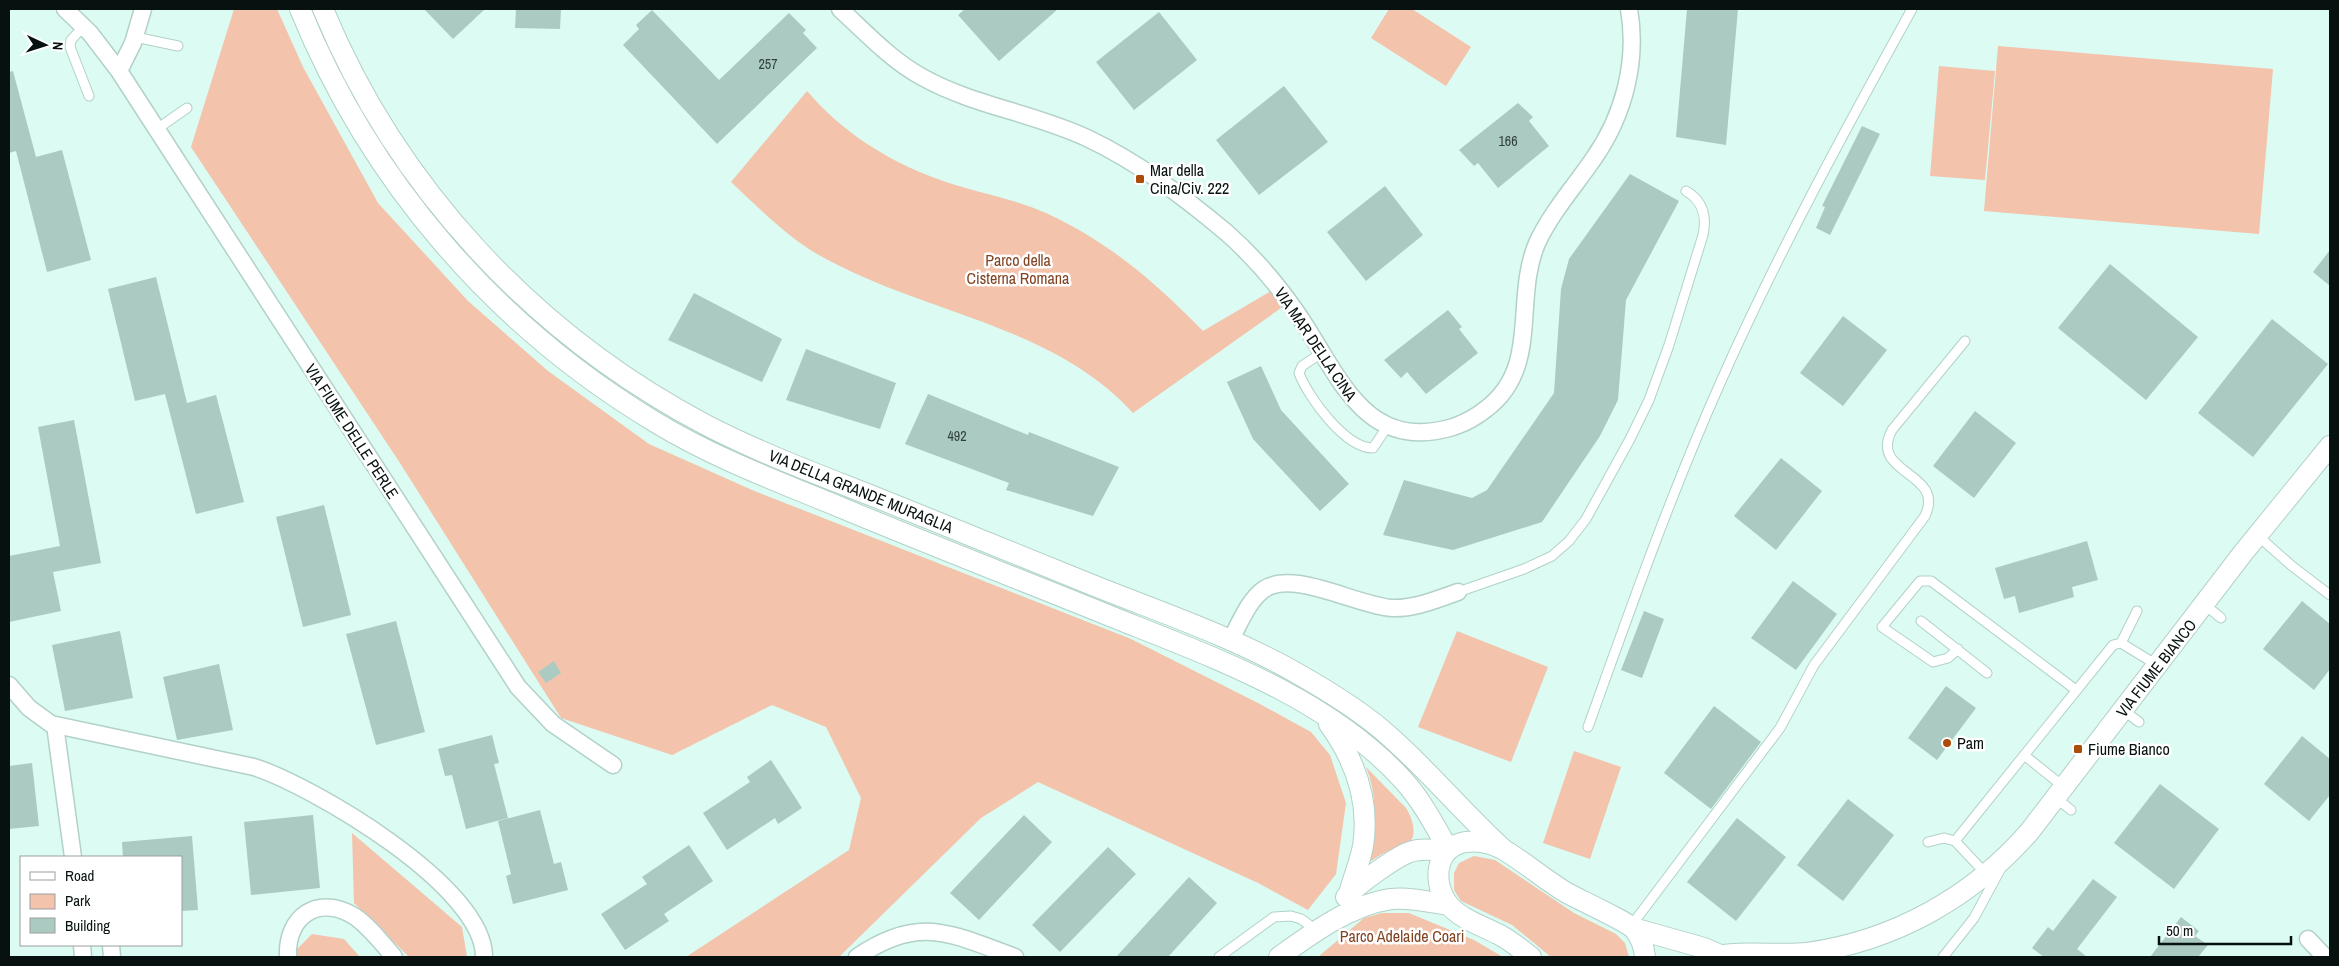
<svg xmlns="http://www.w3.org/2000/svg" width="2339" height="966" font-family="'Archivo Narrow',sans-serif">
<rect width="100%" height="100%" fill="#dbfbf3"/>
<!-- green -->
<path fill="#f3c3ac" d="M234,9H277L303,67L378,203L468,301L548,371L649,444L752,490L1131,639L1258,703L1311,732L1330,755L1346,803L1336,874L1308,910L1258,883L1038,782L981,818L839,957H686L849,850L861,798L826,727L772,705L672,755L561,718L400,463L191,147Z
M1389,9H1412L1471,47L1446,86L1371,38Z
M1998,46L2273,69L2259,234L1984,211Z
M1939,66L1995,71L1985,180L1930,176Z
M807,91C841,131 886,160 935,178C971,192 1010,197 1046,213C1109,242 1155,282 1203,331L1271,291L1281,308L1133,413C1054,326 928,314 828,260C791,241 761,210 731,182Z
M1457,631L1548,667L1511,762L1418,727Z
M1574,751L1621,767L1590,859L1543,843Z
M1366,767L1406,808C1412,817 1419,837 1407,844C1401,848 1394,848 1388,851C1379,855 1371,861 1363,866C1374,831 1380,802 1366,767Z
M352,833L462,927L467,957H409L354,903Z
M1474,856L1495,860L1574,913L1616,934L1625,943L1629,957H1551L1512,925L1461,901L1454,890V873L1459,863Z
M1382,913H1409L1474,940L1503,957H1318L1364,918Z
M312,934L344,939L360,957H297L296,950Z"/>
<!-- building -->
<path fill="#abcac2" d="M424,9H485L453,39Z
M516,9H561L560,29L515,28Z
M965,9H1058L999,61L958,15Z
M1687,9H1738L1726,145L1676,137Z
M652,10L719,80L789,13L806,30L803,33L817,48L717,144L623,45L639,29L636,25Z
M1159,12L1197,60L1134,110L1096,62Z
M13,71L36,157L62,150L91,260L47,272L16,151L9,153V72Z
M1284,86L1328,142L1259,195L1216,140Z
M1518,103L1533,117L1529,121L1549,146L1498,188L1478,163L1474,166L1459,150Z
M1862,126L1880,134L1830,235L1816,228L1825,207L1822,206Z
M1630,174L1679,201L1626,300L1618,400L1600,436L1542,522L1453,550L1383,535L1404,480L1472,498L1487,490L1554,393L1561,289L1569,259Z
M1385,186L1423,235L1366,281L1327,232Z
M2330,250V286L2313,272Z
M2110,264L2198,337L2146,400L2058,328Z
M156,277L187,403L216,395L244,502L196,514L165,394L135,401L108,289Z
M694,293L782,339L762,382L668,340Z
M1448,310L1462,327L1459,329L1478,353L1426,394L1407,372L1401,378L1384,360Z
M1843,316L1887,350L1843,406L1800,373Z
M2272,319L2328,364L2253,457L2198,413Z
M806,349L896,383L880,429L786,400Z
M1261,366L1281,410L1349,484L1320,511L1253,439L1227,382Z
M928,394L1028,435L1029,432L1119,467L1093,516L1006,490L1009,483L905,444Z
M1975,411L2016,443L1974,498L1933,466Z
M74,420L101,563L53,572L61,611L9,622V556L60,546L38,427Z
M1781,458L1822,491L1776,550L1734,516Z
M324,505L351,615L303,627L276,517Z
M2087,541L2098,580L2072,587L2074,597L2019,613L2015,596L2004,599L1995,568Z
M1793,581L1837,614L1796,670L1751,638Z
M2302,601L2330,624V669L2314,690L2263,649Z
M1644,611L1664,619L1642,678L1621,670Z
M396,621L425,732L376,745L346,634Z
M120,631L133,698L65,711L52,645Z
M554,661L561,673L546,683L538,672Z
M219,664L233,730L177,740L163,677Z
M1946,686L1976,708L1937,760L1908,738Z
M1714,706L1761,742L1711,809L1664,773Z
M492,735L499,763L494,764L508,818L466,829L452,775L445,776L438,749Z
M2302,736L2330,759V795L2309,821L2264,784Z
M771,760L802,808L778,824L775,818L727,850L703,813L750,782L747,777Z
M32,763L39,826L9,829V766Z
M2160,784L2219,829L2174,889L2114,843Z
M1848,799L1894,835L1843,901L1797,865Z
M540,810L554,864L561,862L568,890L513,904L506,876L511,874L498,821Z
M313,815L320,888L251,895L244,822Z
M1024,815L1052,842L979,920L950,893Z
M1737,818L1786,857L1736,921L1687,882Z
M192,836L198,910L181,911V857H123L122,842Z
M689,845L713,881L664,914L669,921L625,950L601,914L647,884L642,877Z
M1108,847L1136,874L1060,952L1032,925Z
M1189,877L1217,903L1168,957H1116Z
M2093,879L2117,897L2077,949L2087,957H2044L2032,948L2048,927L2053,931Z
M2181,917L2199,931L2195,936L2208,945L2198,957H2150Z"/>
<g fill="none" stroke-linecap="round" stroke-linejoin="round">
<defs>
<path id="service" d="M84,26L71,40L70,47L89,96
M135,37L178,46
M157,129L187,108
M1323,352L1302,366L1299,373C1308,397 1345,448 1373,448L1387,427
M2258,536L2292,566L2330,595
M1458,592L1524,569L1552,556L1569,541L1586,519L1630,439L1649,400L1669,345L1703,235C1707,216 1703,201 1686,191
M2204,604L2221,618
M1921,621L1987,673
M2121,643L2137,611
M1958,649L1948,658L1933,662L1882,627L1920,581H1931L2076,690
M2123,710L2139,722
M1588,727C1630,610 1671,493 1722,379C1778,253 1845,130 1912,9
M2024,755L2064,787
M2056,798L2071,810
M1955,841L2113,645L2121,643L2157,665
M1928,842L1944,838L1955,841L1986,874
M1631,926L1780,728L1814,665L1925,516C1946,471 1868,475 1892,430L1965,341
M1219,957L1274,917L1291,916L1301,919L1316,930
M1943,957L1974,918L2001,868"/>
<path id="minor" d="M65,9L90,33L119,71
M143,9L133,43L119,71L518,687L553,724L613,765
M840,9C866,33 891,60 922,77C974,106 1034,113 1087,138C1138,162 1184,197 1227,233C1254,257 1277,284 1297,313C1338,372 1363,454 1453,427C1465,423 1476,417 1486,409C1542,367 1512,298 1538,241C1553,210 1575,186 1594,158C1624,115 1638,61 1629,9
M1230,641C1239,625 1248,601 1263,590C1292,568 1357,606 1392,608C1415,609 1437,599 1458,592
M9,685L29,708L51,724L254,767C313,786 485,887 484,957
M55,725L73,857
M2308,939L2325,957
M82,945L83,957
M111,945L112,957
M288,957C286,917 317,894 354,916C369,926 382,943 394,957
M857,957C920,914 951,934 1015,957"/>
<path id="tertiary" d="M300,9C370,181 495,326 655,422C714,458 779,482 842,508C931,545 1021,580 1110,616C1212,657 1328,697 1404,781C1422,801 1435,826 1448,849
M323,9C397,188 535,335 706,425C764,455 825,477 885,501C950,527 1015,554 1080,580C1153,610 1231,635 1300,675C1328,691 1356,708 1381,729C1425,766 1461,811 1504,850
M1329,724C1355,760 1370,801 1363,846C1360,862 1353,878 1349,894
M1346,897C1357,885 1395,857 1410,852C1421,848 1434,850 1446,851
M1633,928L1704,948L1720,955
M1279,957C1311,934 1350,905 1391,899C1409,897 1430,902 1448,905
M1531,957C1521,949 1511,941 1500,935C1483,926 1460,919 1448,904C1440,894 1437,880 1439,868C1445,836 1481,837 1504,850C1526,863 1545,880 1567,893C1580,900 1628,922 1634,929C1641,937 1644,947 1645,957
M1715,957C1734,950 1783,956 1807,953C1894,941 1973,897 2030,831L2243,553L2330,446"/>
</defs>
<!-- service casing -->
<use href="#service" stroke="#b2d1c9" stroke-width="11"/>
<!-- minor casing -->
<use href="#minor" stroke="#b2d1c9" stroke-width="19"/>
<!-- tertiary casing -->
<use href="#tertiary" stroke="#b2d1c9" stroke-width="22"/>
<!-- service -->
<use href="#service" stroke="#fff" stroke-width="9"/>
<!-- minor -->
<use href="#minor" stroke="#fff" stroke-width="16"/>
<!-- tertiary -->
<use href="#tertiary" stroke="#fff" stroke-width="20"/>
</g>
<!-- markers -->
<g fill="#ad4b09" stroke="#fff" stroke-width="2">
<rect x="1135" y="174" width="10" height="10" rx="2.5"/>
<circle cx="1947" cy="743" r="5"/>
<rect x="2073" y="744" width="10" height="10" rx="2.5"/>
</g>
<g text-anchor="middle" dominant-baseline="central" stroke-width="5" stroke-linejoin="round" paint-order="stroke">
<!-- number labels -->
<g font-size="14" fill="#30403c">
<text x="768" y="64">257</text>
<text x="1508" y="141">166</text>
<text x="957" y="436">492</text>
</g>
<!-- poi labels -->
<g font-size="16" fill="#071210" stroke="#fff" text-anchor="start">
<text x="1150" y="170">Mar della<tspan x="1150" dy="18">Cina/Civ. 222</tspan></text>
<text x="1957" y="743">Pam</text>
<text x="2088" y="749">Fiume Bianco</text>
</g>
<!-- park labels -->
<g font-size="16" fill="#814322" stroke="#fff">
<text x="1018" y="260">Parco della<tspan x="1018" dy="18">Cisterna Romana</tspan></text>
<text x="1402" y="936">Parco Adelaide Coari</text>
</g>
<!-- street labels -->
<g font-size="16" fill="#071210" stroke="#fff">
<text transform="translate(1316 344) rotate(56)">VIA MAR DELLA CINA</text>
<text transform="translate(352 431) rotate(57)">VIA FIUME DELLE PERLE</text>
<text transform="translate(861 491) rotate(22)">VIA DELLA GRANDE MURAGLIA</text>
<text transform="translate(2156 668) rotate(-52)">VIA FIUME BIANCO</text>
</g>
</g>
<!-- border -->
<rect width="2339" height="966" fill="none" stroke="#071210" stroke-width="20"/>
<!-- legend -->
<rect x="20" y="856" width="162" height="90" fill="#ffffff" stroke="#9ca09f"/>
<rect x="30" y="872" width="25" height="8" fill="#ffffff" stroke="#9ca09f"/>
<text x="65" y="881" font-size="15" fill="#071210">Road</text>
<rect x="30" y="894" width="25" height="15" fill="#f3c3ac" stroke="#9ca09f"/>
<text x="65" y="906" font-size="15" fill="#071210">Park</text>
<rect x="30" y="918" width="25" height="15" fill="#abcac2" stroke="#9ca09f"/>
<text x="65" y="931" font-size="15" fill="#071210">Building</text>
<!-- north arrow -->
<g transform="translate(45 45) rotate(94)" stroke="#ffffff" stroke-width="4" paint-order="stroke">
<path d="M0-4L9 19L0 12L-9 19Z" fill="#071210"/>
<text y="-8" font-size="14" font-weight="bold" text-anchor="middle" fill="#071210">N</text>
</g>
<!-- scale -->
<path d="M2159 936v8h132v-8" fill="none" stroke="#071210" stroke-width="2.5"/>
<text x="2166" y="936" font-size="15" fill="#071210" stroke="#ffffff" stroke-width="4" paint-order="stroke">50 m</text>
</svg>
